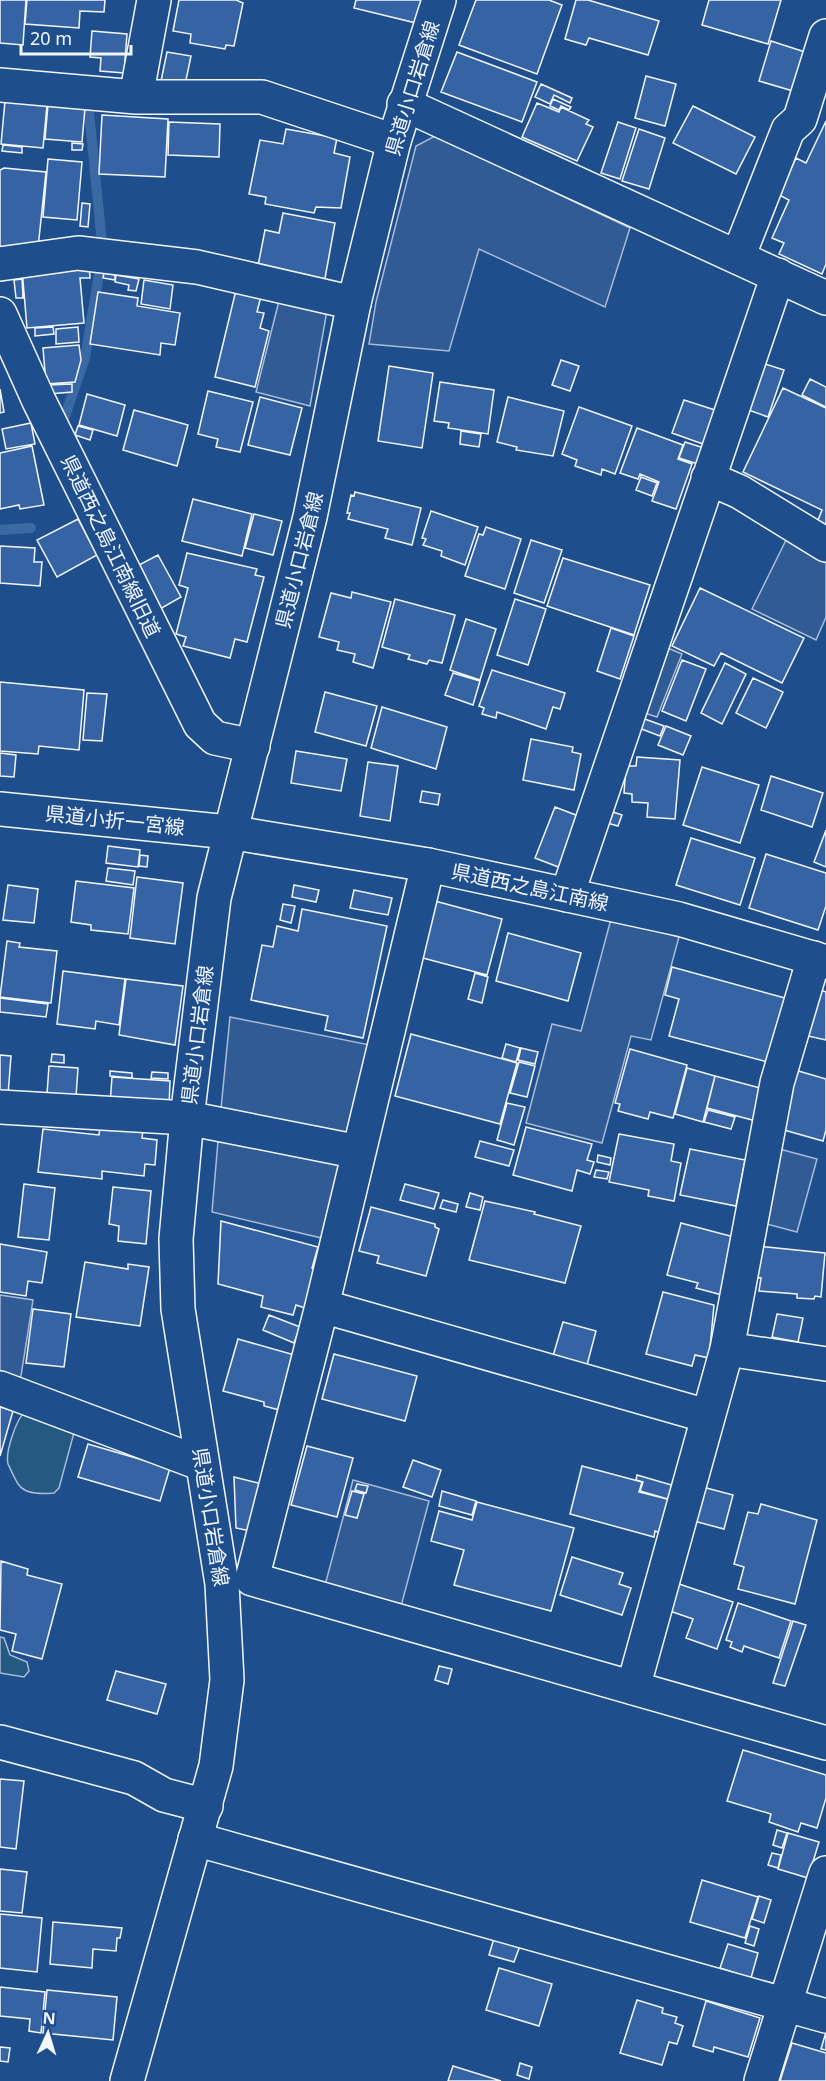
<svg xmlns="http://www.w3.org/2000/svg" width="826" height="2081" font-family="'Noto Sans','Noto Sans JP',sans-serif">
<rect width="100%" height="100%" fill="#1f4e8c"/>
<!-- green -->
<path fill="#245a82" stroke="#a8bbd7" stroke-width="1.5" d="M25,1412L75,1429L59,1488L54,1493C44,1494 26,1495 19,1485C17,1484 9,1466 8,1464C5,1453 16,1419 25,1412Z
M0,1637L4,1638L10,1655L27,1662L29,1671L24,1677L0,1673Z"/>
<!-- parking -->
<path fill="#305b95" stroke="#a8bbd7" stroke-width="1.5" d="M435,136L630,228L605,307L479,249L449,351L369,344L376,302L416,146Z
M281,293L328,305L310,406L256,392Z
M788,536L826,560V617L816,640L752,609Z
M663,646L682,654L657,717L638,711Z
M611,919L679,937L651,1040L631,1036L602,1143L526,1123L552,1024L581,1031Z
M230,1017L375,1046L354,1147L220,1119Z
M219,1129L352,1156L330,1240L212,1212Z
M772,1147L817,1159L797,1232L759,1222Z
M0,1295L33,1300L20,1382L0,1376Z
M353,1480L429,1501L400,1610L324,1589Z"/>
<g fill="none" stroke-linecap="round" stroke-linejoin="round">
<!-- stream -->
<path stroke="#3b69a3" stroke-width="10" d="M89,112L102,243
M65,416L85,358L101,262
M0,530L31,528"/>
</g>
<!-- building -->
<path fill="#3563a3" stroke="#f2f6ff" stroke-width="1.5" d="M0,0H26L23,45L0,43Z
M27,0H105L104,12L80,11L79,28L25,24Z
M179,0H236L243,3L234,46L226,45L225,49L190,43L191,34L173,31Z
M356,0H422L416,23L354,8Z
M476,0H549L562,5L537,74L459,45Z
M576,0H588L659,21L648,55L589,38L586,45L565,39Z
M709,0H781L768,44L702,25Z
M92,31L127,34L124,73L100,71L101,58L90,57Z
M771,41L805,52L793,91L759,81Z
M167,52L191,56L185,85L161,81Z
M457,52L537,82L522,122L441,92Z
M646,76L676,84L665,126L635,118Z
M541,84L572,98L570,103L554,95L550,104L535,97Z
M553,99L571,107L569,110L561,106L559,110L550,106Z
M5,101L47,105L43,148L1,144Z
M537,103L559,112L561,107L589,120L586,124L593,127L577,161L522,137Z
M48,105L85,108L82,142L45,139Z
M693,106L755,137L736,174L673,143Z
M102,115L168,119L165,177L99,174Z
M826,121V264L822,274L779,254L784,243L772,238L789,200L779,195L796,158L806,163Z
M169,122L220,124L219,157L168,155Z
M618,122L636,128L620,179L601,173Z
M286,129L337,138L334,153L350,157L341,208L316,207L314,213L265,204L266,197L249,194L260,140L283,144Z
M639,129L665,138L649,189L622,181Z
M72,143L83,144L82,150H72Z
M3,145L22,147V153L2,151Z
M48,159L82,162L77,220L43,217Z
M4,168L46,172L38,248L0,257V170Z
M82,203L90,204L88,227L80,226Z
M283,213L335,223L324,284L257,271L265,230L279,233Z
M89,264L90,278H80L84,323L27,328L22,269Z
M104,273L115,275V280L103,278Z
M116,275L139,279L136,291L128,290L129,285L115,282Z
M22,279L23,298H16L14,280Z
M144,280L173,285L170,309L141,304Z
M237,286L262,292L257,312L264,313L260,328L269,331L255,387L215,377Z
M98,292L138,298L137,306L180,313L175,345L161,343L160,355L90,344Z
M53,327L54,334L35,336V328Z
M78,327L79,342L56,344V329Z
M79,345L81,360L75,382L46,384L43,348Z
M561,360L579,366L570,391L552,385Z
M759,362L784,370L768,417L743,408Z
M389,366L433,373L422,448L378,441Z
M810,379L826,387V407L802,395Z
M440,382L494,390L488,434L448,428L449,423L434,421Z
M72,384V392L49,394V385Z
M783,388L826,408V525L818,520L822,510L743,472Z
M0,389L4,412L0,413Z
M208,391L253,402L240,452L216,447L218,439L198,434Z
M87,394L125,405L117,436L79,425Z
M260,397L302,408L290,455L248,445Z
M508,397L564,411L553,456L516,450L517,447L497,442Z
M684,400L715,410L703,444L672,433Z
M579,407L632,426L615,474L602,469L601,475L575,466L577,460L562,454Z
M134,410L188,425L177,466L123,450Z
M31,423L35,444L6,449L2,429Z
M78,426L93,430L90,440L75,435Z
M637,428L683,445L678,459L692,464L676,509L652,501L659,482L640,474L638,479L620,473Z
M461,431L481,434L479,447L460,444Z
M685,442L704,448L698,464L679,458Z
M32,446L44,505L20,509L19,505L0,509V453Z
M641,477L657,483L652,496L636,490Z
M355,492L421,508L412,545L385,538L388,529L348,519L350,513H347L351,495L354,496Z
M193,499L252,514L242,556L182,541Z
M431,511L478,527L465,565L441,556L442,551L423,545L426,539L422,538Z
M254,514L282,521L273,555L245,548Z
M78,519L97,555L57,577L37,540Z
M486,527L521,539L505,589L465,576L479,534L483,535Z
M531,540L562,550L544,603L514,593Z
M0,546L35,548L34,562H42L40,586L0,583Z
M187,553L257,569L255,575L264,577L247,642L235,639L230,658L183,646L186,637L176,634L188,588L179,585Z
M158,555L181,597L160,609L137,566Z
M563,558L650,585L634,635L547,606Z
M700,588L804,638L782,683L721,653L714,666L672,646Z
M352,592L391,602L373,668L353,662L355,654L337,650L339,642L319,637L331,593L351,598Z
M395,599L455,615L442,663L429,660L427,664L408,659L410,655L382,647Z
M515,599L546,609L528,665L497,655Z
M466,619L496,629L480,680L450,670Z
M611,628L634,636L620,679L597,671Z
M682,660L706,669L686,721L662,711Z
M725,663L746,674L722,724L701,713Z
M492,670L565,693L560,709L553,707L546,729L497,712L496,718L482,714L484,708L479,706Z
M453,673L480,681L473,705L445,695Z
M753,678L783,692L766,728L736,713Z
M0,682L84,690L79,750L39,746L38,754L0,751Z
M325,692L377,706L366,746L315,732Z
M87,693L107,694L102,741L83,740Z
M382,707L447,727L436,769L371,748Z
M642,718L664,726L660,736L639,728Z
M666,726L691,736L683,755L658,745Z
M531,739L573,747L572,752L581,754L574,790L523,780Z
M296,751L347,759L341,791L291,783Z
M0,753L16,755L14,777L0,776Z
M637,757L680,760L675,819L647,817L648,803L632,802V794L624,793L626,766H636Z
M368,762L398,766L390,821L360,816Z
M702,767L759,785L740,843L683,825Z
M771,776L823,793L812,827L761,810Z
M422,791L440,794L438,805L420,802Z
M555,807L581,817L561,868L535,858Z
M610,811L622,815L618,826L607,823Z
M826,830V867L814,862Z
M691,838L755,858L740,905L676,885Z
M108,846L140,850L138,867L106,863Z
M766,854L826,873V906L818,930L749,908Z
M140,855L148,856L147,867L139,866Z
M108,868L135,871L133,885L106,881Z
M137,877L183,883L175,944L130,938Z
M76,881L134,888L128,934L91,930V925L71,922Z
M8,885L38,889L34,923L3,920Z
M294,885L319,890L316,902L292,897Z
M354,890L392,898L388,915L350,908Z
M435,901L502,919L487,975L419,957Z
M283,904L295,906L291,923L280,920Z
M302,909L387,926L363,1038L325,1030L328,1016L251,1000L262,945L273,947L277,926L298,931Z
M508,933L581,953L568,1001L496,981Z
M7,941L20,943L19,947L57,951L51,1003L0,997Z
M672,967L785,998L768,1062L669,1036L679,999L665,995Z
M63,971L125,979L119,1025L96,1021L95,1029L57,1024Z
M475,973L488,977L482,1003L468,999Z
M126,979L183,986L175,1045L119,1035Z
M821,990L826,992V1040L808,1036Z
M0,998L48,1004L46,1017L0,1012Z
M411,1034L517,1063L500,1124L395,1096Z
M506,1044L520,1048L516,1062L502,1058Z
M521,1048L538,1052L535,1064L518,1060Z
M630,1049L687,1065L673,1118L650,1112L648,1119L618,1111L620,1104L615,1103Z
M52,1054L64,1055V1063L51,1062Z
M0,1055L11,1056L8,1095L0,1094Z
M519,1062L535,1066L527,1097L510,1093Z
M49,1066L78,1068L76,1097L47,1094Z
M687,1068L715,1076L703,1122L675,1114Z
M795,1070L826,1079V1130L823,1141L784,1130L787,1120L782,1118Z
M110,1071L132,1073V1078L110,1076Z
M152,1072L168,1073V1079L151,1078Z
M715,1076L764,1089L756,1121L707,1108Z
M112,1077L170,1081L169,1108L110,1104Z
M507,1103L525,1107L514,1145L497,1140Z
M708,1110L735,1117L731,1129L704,1122Z
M100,1126L143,1130L142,1138L157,1140L155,1165L145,1164L144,1176L102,1171V1179L38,1172L43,1129L99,1135Z
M526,1127L592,1144L587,1160L594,1162L590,1174L577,1170L572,1191L513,1175Z
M619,1134L674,1144L671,1161L681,1163L674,1201L648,1196L649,1190L609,1182Z
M480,1141L514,1150L509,1166L475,1157Z
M690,1149L745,1160L736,1206L680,1195Z
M598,1155L611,1158L610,1165L597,1162Z
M596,1170L609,1172L607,1179L594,1177Z
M24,1184L55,1188L49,1240L18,1237Z
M405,1184L439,1193L434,1209L400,1200Z
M113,1187L151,1191L146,1244L118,1241L119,1226L109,1224Z
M470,1193L483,1197L480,1210L466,1207Z
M443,1200L458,1204L456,1212L440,1208Z
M485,1201L535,1212L534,1214L581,1226L565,1283L469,1260Z
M371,1207L435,1224V1227L439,1229L426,1276L377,1263L379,1256L359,1251Z
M221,1221L318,1247L312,1268L318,1270L308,1309L296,1305L293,1315L261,1307L263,1296L218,1284Z
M681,1223L734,1237L722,1295L696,1288L698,1283L667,1275Z
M0,1244L47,1252L42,1283L28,1281L26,1296L0,1292Z
M757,1246L825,1253L821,1297L815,1296L814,1299L797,1298V1294L759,1291L761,1278L754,1277Z
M85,1262L128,1269V1264L149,1267L140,1326L76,1317Z
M663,1292L714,1305L709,1358L695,1355L692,1366L646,1354Z
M33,1309L71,1314L64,1367L26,1363Z
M777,1314L803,1318L798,1342L772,1337Z
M269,1315L300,1327L294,1343L263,1330Z
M563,1322L596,1331L587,1365L553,1356Z
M238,1339L298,1356L283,1411L264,1406V1402L223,1391Z
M334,1354L417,1376L405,1421L322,1399Z
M0,1407L13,1411L0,1456Z
M88,1444L170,1468L160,1501L78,1477Z
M307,1446L353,1458L337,1517L291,1505Z
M413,1460L441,1470L432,1497L403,1487Z
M582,1466L642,1482L639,1492L671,1500L661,1533L655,1531L654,1537L570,1514Z
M637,1475L675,1486L671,1500L640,1491L643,1482L636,1480Z
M234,1477L266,1485L255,1532L236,1528Z
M357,1484L368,1486L366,1493L355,1490Z
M699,1486L733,1495L724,1529L690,1520Z
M352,1491L364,1494L357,1518L345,1515Z
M442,1491L476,1501L472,1515L439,1506Z
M477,1502L574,1528L551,1611L454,1585L464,1550L431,1541L439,1511L472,1520Z
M761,1504L817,1520L795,1604L738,1589L744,1567L734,1564L748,1512L758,1514Z
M572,1557L623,1573L619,1584L631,1588L622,1615L560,1595Z
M1,1561L28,1569L27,1575L62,1584L42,1659L12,1651L16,1634L0,1630Z
M676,1583L733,1602L717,1649L686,1638L693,1619L667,1610Z
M738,1603L791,1621L779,1658L744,1646L742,1652L730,1647L732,1642L726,1640Z
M793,1621L806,1625L785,1686L773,1683Z
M439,1666L452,1669L448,1684L435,1680Z
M116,1671L166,1684L157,1714L107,1700Z
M743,1750L826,1775V1798L817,1828L801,1823L798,1832L769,1822L771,1814L727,1801Z
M0,1779L24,1781L16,1849L0,1847Z
M777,1830L787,1833L782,1848L773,1845Z
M788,1833L819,1842L808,1878L778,1869Z
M772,1853L781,1855L778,1868L768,1865Z
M0,1869L27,1872L22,1913L0,1911Z
M702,1880L758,1897L745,1938L690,1922Z
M759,1896L771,1900L764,1923L752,1919Z
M0,1914L42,1918L37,1972L0,1968Z
M53,1922L122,1928L120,1938H117L116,1951L93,1949L92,1968L50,1964Z
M750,1926L759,1929L754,1946L745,1943Z
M495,1935L521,1943L514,1962L489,1955Z
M728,1944L758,1953L751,1978L720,1968Z
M499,1968L552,1984L539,2026L486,2010Z
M0,1987L45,1992L41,2033L29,2031L30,2019L0,2016Z
M47,1990L117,1997L113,2040L43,2033Z
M637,2000L663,2008L662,2013L677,2017L675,2023L683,2026L677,2044L669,2042L662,2065L620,2053Z
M706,2001L760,2018L748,2057L714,2047L713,2052L693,2046Z
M826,2032V2050L821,2049Z
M792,2043L826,2053V2081H780Z
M0,2047L10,2048L8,2062L0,2061Z
M520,2063L532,2067L529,2079L517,2075Z
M453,2066L501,2081H448Z"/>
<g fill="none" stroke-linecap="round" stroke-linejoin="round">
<defs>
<path id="minor" d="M0,85L136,97H262L394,141
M136,97L154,0
M404,104L826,298
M738,257L788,130L800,119L826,36
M0,264L78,253L197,267L354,303
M0,314L39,401L200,724L215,738L253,746
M708,478L740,492L826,545
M428,865L322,1306L252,1579L826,1743
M567,895L778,275
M0,1107L187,1118L359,1152
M322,1306L707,1416
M727,1349L826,1364
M0,1388L202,1464
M633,1688L727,1349L777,1083L814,958
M0,1742L134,1778L164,1795L206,1806
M195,1839L826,2016
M761,2081L826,1873"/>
<path id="secondary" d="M0,809L229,832L428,865L679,919L826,962
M127,2081L216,1766L227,1680L222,1584L178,1309L176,1239L187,1118L214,898L310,517L354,303L394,141L439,0"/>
</defs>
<!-- minor casing -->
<use href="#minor" stroke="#f2f6ff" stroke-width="36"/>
<!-- secondary casing -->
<use href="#secondary" stroke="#f2f6ff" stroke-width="36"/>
<!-- minor -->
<use href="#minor" stroke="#1f4e8c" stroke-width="33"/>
<!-- secondary -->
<use href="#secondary" stroke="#1f4e8c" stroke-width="33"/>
</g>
<g text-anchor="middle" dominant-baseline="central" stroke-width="4.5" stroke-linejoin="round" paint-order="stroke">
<!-- street labels -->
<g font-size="20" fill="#f2f6ff" stroke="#1f4e8c">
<text transform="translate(412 88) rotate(-73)">県道小口岩倉線</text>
<text transform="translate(111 546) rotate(64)">県道西之島江南線旧道</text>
<text transform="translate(299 560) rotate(-76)">県道小口岩倉線</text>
<text transform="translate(115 820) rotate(6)">県道小折一宮線</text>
<text transform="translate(530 887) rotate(12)">県道西之島江南線</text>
<text transform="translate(197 1035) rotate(-83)">県道小口岩倉線</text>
<text transform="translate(211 1517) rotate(81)">県道小口岩倉線</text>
</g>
</g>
<!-- north arrow -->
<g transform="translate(48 2033) rotate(4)" stroke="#1f4e8c" stroke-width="4.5" paint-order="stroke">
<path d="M0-4.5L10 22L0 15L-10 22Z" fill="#f2f6ff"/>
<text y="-9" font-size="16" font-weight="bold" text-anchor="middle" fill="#f2f6ff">N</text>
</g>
<!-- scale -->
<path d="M21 45v9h110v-9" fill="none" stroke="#f2f6ff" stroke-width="3"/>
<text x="30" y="45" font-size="18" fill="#f2f6ff" stroke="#1f4e8c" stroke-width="4.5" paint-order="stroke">20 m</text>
</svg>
